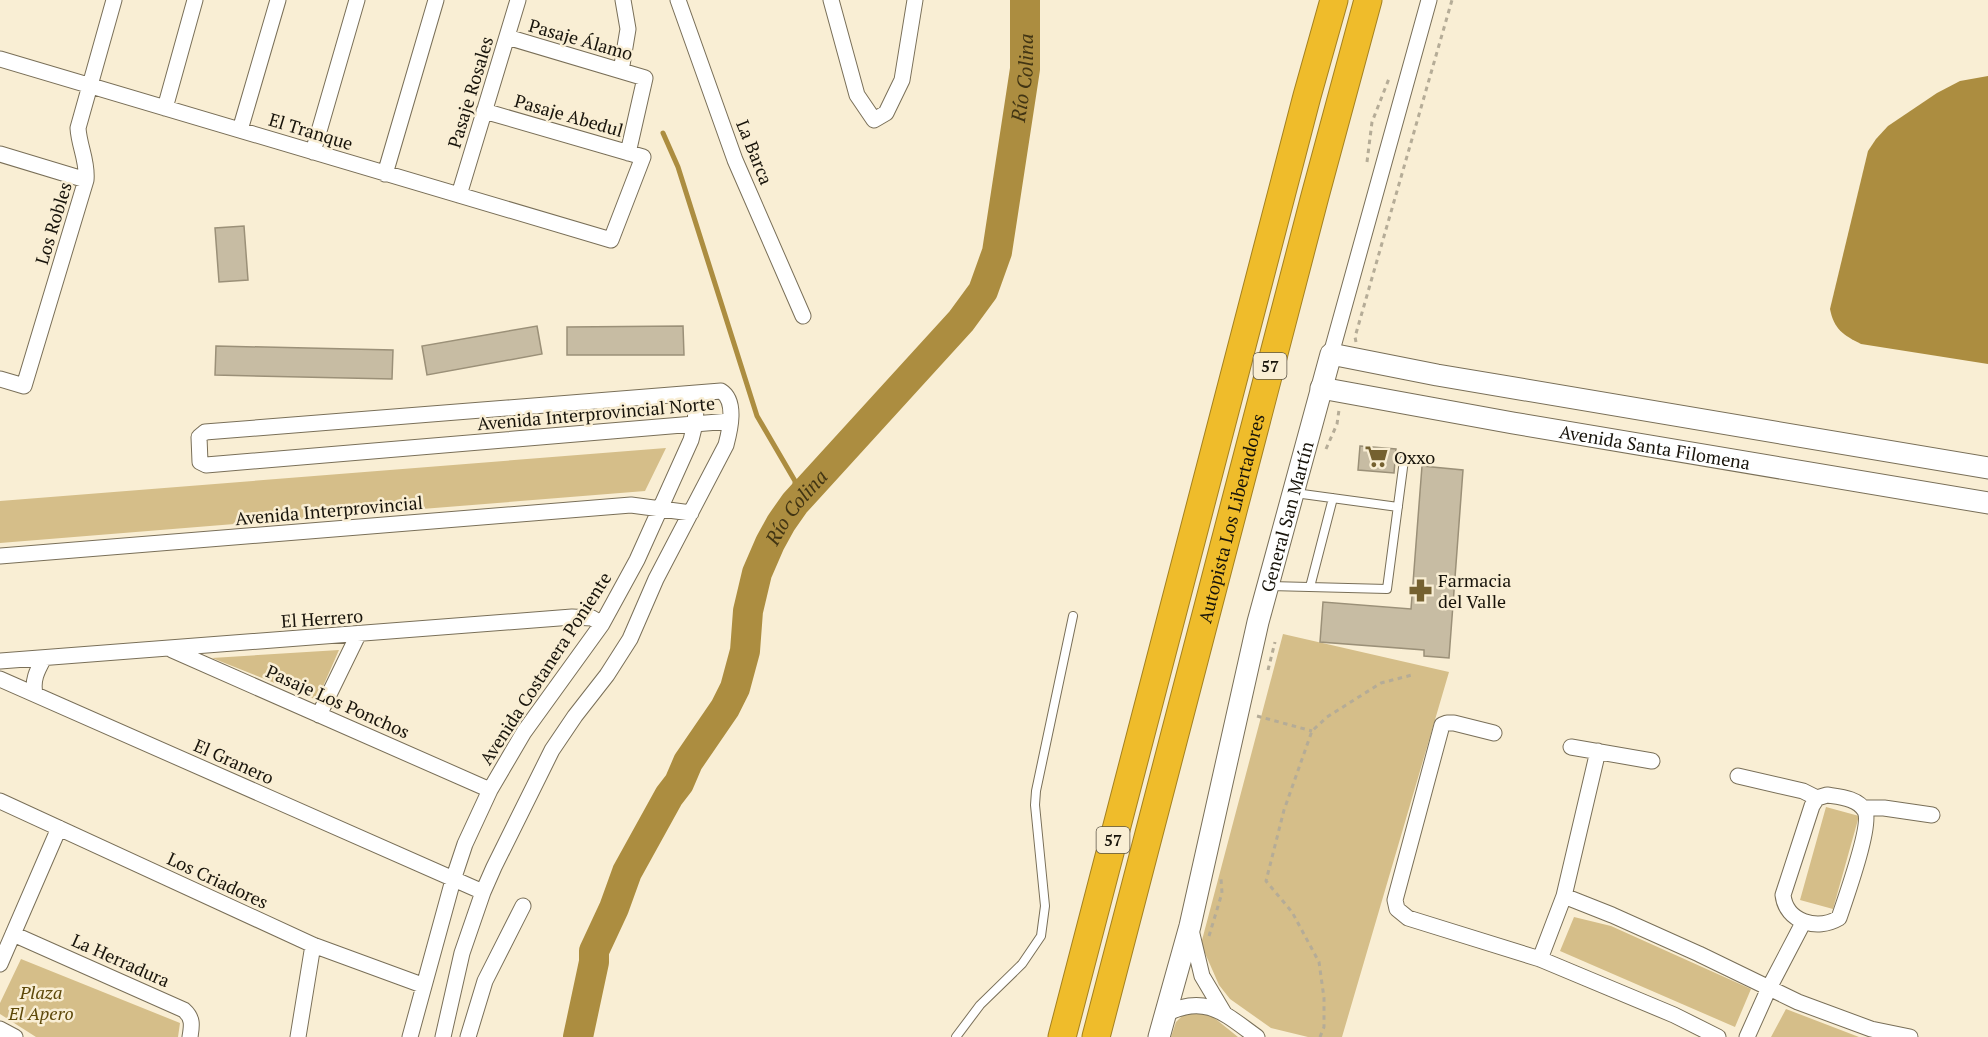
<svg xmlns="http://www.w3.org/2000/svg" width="1988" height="1037" font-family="'PT Serif',serif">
<rect width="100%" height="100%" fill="#f9eed4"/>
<!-- green -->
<path fill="#d5be89" d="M666,448L645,491L0,543V501Z
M1283,634L1449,672L1342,1037H1308L1271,1028L1230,999L1219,985L1201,944Z
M339,650L317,700L212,658Z
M1826,807L1859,816L1833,909L1800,900Z
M1574,917L1611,926L1751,989L1735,1027L1560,951Z
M21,959L180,1023L178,1037H36L0,1014V1003Z
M1786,1009L1859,1037H1771Z
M1186,1012H1207L1238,1037H1171L1176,1022Z"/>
<!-- water -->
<path fill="#ac8d40" d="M1988,76V364L1861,344C1843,335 1834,329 1830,309L1868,151L1876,139L1888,126L1937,93L1960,81Z"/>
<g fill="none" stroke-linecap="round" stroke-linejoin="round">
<!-- stream -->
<path stroke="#ac8d40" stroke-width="5" d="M663,133L678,167L757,416L795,481V503"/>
<!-- river -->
<path stroke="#ac8d40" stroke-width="30" id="s1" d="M578,1037L594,962V951L614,908L627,872L669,796L679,783L688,762L725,708L735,688L745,651L748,611L757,573L770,543L781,523L795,503L961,321L983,291L997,252L1025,69V0"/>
</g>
<!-- building -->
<path fill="#c7bca3" stroke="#9b9078" stroke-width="1.5" d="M244,226L248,280L219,282L215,228Z
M537,326L542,354L427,375L422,346Z
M683,326L684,355H567V327Z
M216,346L393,350L392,379L215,375Z
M1360,446L1396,449L1394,473L1358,470Z
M1422,466L1463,470L1449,658L1424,656V650L1320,642L1323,602L1411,609Z"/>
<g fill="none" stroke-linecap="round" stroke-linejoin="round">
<defs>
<path id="lane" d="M1295,493L1398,507
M1270,586L1387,589L1404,460
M1310,587L1333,498
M956,1037L980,1005L1022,964L1041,936L1045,906L1035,805L1036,791L1073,616"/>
<path id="street" d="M678,0L735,160L803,316
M831,0L857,95L874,120L886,113L902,80L915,0
M507,37L645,78L628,153
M0,59L611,240L643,157L484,111
M621,71L628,29L623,0
M165,108L195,0
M240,130L278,0
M313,152L357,0
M0,154L86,180
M385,174L436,0
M459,195L518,0
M1331,354L1429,0
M0,379L24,386L86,180C88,162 79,146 78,128L114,0
M0,556L631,505L691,513
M172,650L490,790
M0,661L572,617L592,618L602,624
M0,679L483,892
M35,694C32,680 37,671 44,658
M319,715L358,635
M1494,733L1454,723H1447L1442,725L1395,900L1397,909L1408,918L1540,959L1674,1015L1718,1037
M1571,747L1652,761
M1738,776L1803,791L1817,798
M1827,795C1840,797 1858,798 1865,811C1872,825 1845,900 1839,918C1817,931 1786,922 1783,895L1812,806L1817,798Z
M0,801L313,945L422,985
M1864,808H1884L1932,815
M1564,896L1612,915L1699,954L1798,1002L1871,1029L1910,1037
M1191,930L1202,976L1224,1013
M13,934L184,1010C193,1018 192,1025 190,1037
M1540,959L1564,896L1598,751
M0,964L59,828
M1166,1014C1206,993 1226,1015 1257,1037
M0,1029L15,1037
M298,1037L313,945
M410,1037L453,880L465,844L490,790L524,732L602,624L637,560L691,440L695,424L697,393
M443,1037L462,953L483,892L494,867L552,750L575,716L607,675L630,639L656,579L726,445C730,430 737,401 721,391L205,432L199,437L200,462L206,465L730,421
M468,1037L485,981L523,906
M1747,1037L1769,988L1803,923"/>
<g id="secondary">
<path id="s2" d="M1321,388L1513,423L1988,503"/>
<path id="s3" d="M1159,1037L1190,926L1258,622L1331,354L1437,375L1988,468"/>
</g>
<g id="highway">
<path d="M1062,1037L1307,96L1334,0"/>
<path id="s4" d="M1096,1037L1315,196L1368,0"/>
</g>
</defs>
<!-- lane casing -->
<use href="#lane" stroke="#796f58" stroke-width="10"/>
<!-- street casing -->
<use href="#street" stroke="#796f58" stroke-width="17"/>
<!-- secondary casing -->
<use href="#secondary" stroke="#796f58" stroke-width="23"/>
<!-- highway casing -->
<use href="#highway" stroke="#a48120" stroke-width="29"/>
<!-- path -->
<path stroke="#b5ac97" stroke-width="3" stroke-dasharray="4.5 4.5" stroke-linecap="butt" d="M1367,162L1372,122L1390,76
M1356,342L1355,337L1452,0
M1326,449L1337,424L1339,410
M1268,670L1275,642
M1257,716L1312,731
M1209,936L1222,893L1221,879
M1320,1037L1324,1027V998L1319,962L1292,912L1266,881L1284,810L1312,731L1327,717L1381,683L1412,675"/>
<!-- lane -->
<use href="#lane" stroke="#fff" stroke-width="8"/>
<!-- street -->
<use href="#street" stroke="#fff" stroke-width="15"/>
<!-- secondary -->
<use href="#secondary" stroke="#fff" stroke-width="21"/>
<!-- highway -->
<use href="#highway" stroke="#efbc2b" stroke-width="27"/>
</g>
<!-- icons -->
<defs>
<symbol id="supermarket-bare" viewBox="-9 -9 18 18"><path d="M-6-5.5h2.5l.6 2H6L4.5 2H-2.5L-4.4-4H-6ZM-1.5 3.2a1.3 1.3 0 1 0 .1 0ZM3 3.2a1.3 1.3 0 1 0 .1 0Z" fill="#756130" stroke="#f9eed4" stroke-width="2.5" paint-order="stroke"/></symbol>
<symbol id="pharmacy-bare" viewBox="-9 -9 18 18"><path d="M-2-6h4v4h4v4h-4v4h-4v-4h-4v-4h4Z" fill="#756130" stroke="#f9eed4" stroke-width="2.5" paint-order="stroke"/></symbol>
</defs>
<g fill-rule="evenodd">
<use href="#supermarket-bare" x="1360" y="440" width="33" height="33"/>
<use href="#pharmacy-bare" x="1404" y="574" width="33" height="33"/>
</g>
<g text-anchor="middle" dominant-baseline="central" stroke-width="5" stroke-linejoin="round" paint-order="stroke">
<!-- shield labels -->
<g fill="#f9eed4" stroke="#5c5547" stroke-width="1.5">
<rect x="1253.5" y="353" width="33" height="26" rx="4.5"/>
<rect x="1096.5" y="827" width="33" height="26" rx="4.5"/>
</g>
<g font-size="16" font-weight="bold" fill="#18140b">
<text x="1270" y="366">57</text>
<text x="1113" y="840">57</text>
</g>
<!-- street labels -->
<g font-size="18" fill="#18140b" stroke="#f9eed4">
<text transform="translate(581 39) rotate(16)">Pasaje Álamo</text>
<text transform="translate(470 92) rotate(-73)">Pasaje Rosales</text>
<text transform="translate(569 115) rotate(16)">Pasaje Abedul</text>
<text transform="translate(311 131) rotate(17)">El Tranque</text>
<text transform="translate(755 152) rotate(68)">La Barca</text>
<text transform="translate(53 223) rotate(-73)">Los Robles</text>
<text transform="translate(596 413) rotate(-5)">Avenida Interprovincial Norte</text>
<text stroke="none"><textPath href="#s2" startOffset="339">Avenida Santa Filomena</textPath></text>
<text transform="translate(329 510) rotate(-5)">Avenida Interprovincial</text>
<text stroke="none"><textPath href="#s3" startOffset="536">General San Martín</textPath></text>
<text stroke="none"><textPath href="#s4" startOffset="536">Autopista Los Libertadores</textPath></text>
<text transform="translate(322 618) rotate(-4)">El Herrero</text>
<text transform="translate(545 668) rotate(-57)">Avenida Costanera Poniente</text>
<text transform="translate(338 701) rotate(24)">Pasaje Los Ponchos</text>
<text transform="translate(234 761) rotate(24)">El Granero</text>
<text transform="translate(218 880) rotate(25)">Los Criadores</text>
<text transform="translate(121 960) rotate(24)">La Herradura</text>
</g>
<!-- poi labels -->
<g font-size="18" fill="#18140b" stroke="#f9eed4" text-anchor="start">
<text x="1394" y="457">Oxxo</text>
<text x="1438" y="580">Farmacia<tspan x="1438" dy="21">del Valle</tspan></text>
</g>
<!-- park labels -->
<g font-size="18" font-style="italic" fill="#5d4809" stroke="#f9eed4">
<text x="41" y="992">Plaza<tspan x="41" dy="21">El Apero</tspan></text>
</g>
<!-- water labels -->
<g font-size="20" font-style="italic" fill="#423513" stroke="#f9eed4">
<text stroke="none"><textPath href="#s1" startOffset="1086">Río Colina</textPath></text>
<text stroke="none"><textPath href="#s1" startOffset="582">Río Colina</textPath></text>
</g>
</g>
</svg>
